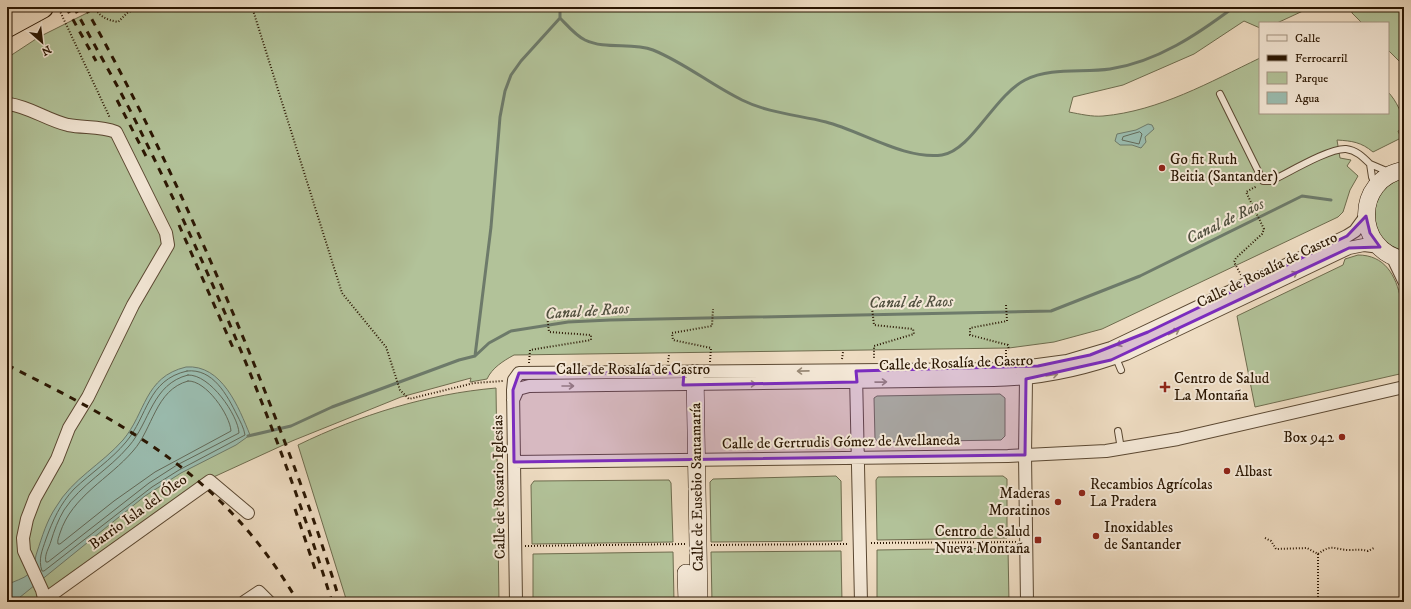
<svg xmlns="http://www.w3.org/2000/svg" width="1411" height="609" font-family="'IM FELL DW Pica',serif">
<rect width="100%" height="100%" fill="#eedcc2"/>
<filter id="stains"><feTurbulence type="fractalNoise" baseFrequency=".005" numOctaves="4"/><feColorMatrix values="0 0 0 0 .2 0 0 0 0 .09 0 0 0 0 .02 0 0 0 .5 -.17"/></filter>
<radialGradient id="worn" r=".72"><stop offset=".6" stop-color="#630" stop-opacity="0"/><stop offset="1" stop-color="#630" stop-opacity=".3"/></radialGradient>
<!-- green -->
<path fill="#b2c299" stroke="#6e6c4e" d="M99,7H1303L1305,10L1277,23H1260V28L1244,21L1194,54L1123,85L1073,97L1069,112C1080,114 1092,117 1103,116C1159,111 1210,82 1260,58V113H1388V92C1396,100 1404,116 1404,128L1398,131L1401,138L1373,152C1361,142 1352,141 1337,140L1340,158L1351,160L1347,166L1358,176L1350,190L1343,212L1338,217L1102,329L1054,342L1009,348L514,355C503,361 492,368 487,379L470,382L471,378L401,397L292,441L194,486L37,602H7V58L39,37Z
M1351,7H1404V66L1388,50V23H1362L1352,13Z
M1404,178V251C1396,248 1388,245 1383,239C1366,218 1376,183 1404,178Z
M1358,255C1411,255 1404,335 1404,373L1255,407L1237,316L1343,265L1345,259Z
M496,388L499,602H347L298,445C360,415 427,394 496,388Z
M1000,394L1005,398V436L1001,440L879,442L875,439L874,398L877,396Z
M836,476L841,481L842,541L711,542L710,482L713,479Z
M1003,476L1007,479V538L877,540L876,480L878,477Z
M669,480L671,483L673,542L532,544L531,485L534,481Z
M1008,548L1009,602H877V550Z
M841,551L842,602H712L711,552Z
M673,552L674,602H533V554Z"/>
<!-- water -->
<path fill="#9abcaf" stroke="#6d7a6a" d="M1148,124L1152,125L1154,129L1145,137L1146,142L1141,148L1132,145H1120L1115,141L1117,134L1136,130Z
M186,367C222,364 239,408 250,435L236,445L181,473L145,496L14,602H7V585C14,581 23,579 29,574C36,567 34,560 37,552C42,537 47,520 56,507C72,479 102,464 123,440C146,413 144,377 186,367Z"/>
<g fill="none" stroke-linecap="round" stroke-linejoin="round">
<!-- shore -->
<path stroke="#626958" stroke-width="1" d="M1140,132L1142,134L1139,144L1122,140L1123,137Z
M187,371C213,368 227,395 237,415C240,421 244,428 245,435L179,470L152,487L44,571H42C38,559 42,551 46,539C53,520 60,504 74,489C91,473 111,460 126,442C148,416 147,380 187,371Z
M188,375C210,374 238,415 239,433L177,465L149,483L48,562H46C44,555 49,548 51,541C54,531 58,520 64,510C81,484 109,470 129,446C150,422 152,384 188,375Z
M188,381C206,380 230,415 231,431L155,472L114,501L60,544H58C57,540 59,537 60,533C72,496 109,479 133,451C153,429 155,390 188,381Z"/>
<!-- stream -->
<path stroke="#6d7a6a" stroke-width="3" d="M560,18C567,25 576,36 585,40C606,50 632,42 653,50C685,63 711,85 742,100C768,113 798,115 826,122C861,131 905,160 942,155C971,151 994,96 1025,80C1051,67 1082,73 1110,69C1157,62 1198,34 1234,7
M475,356L491,227L500,117L505,91L511,75L521,61L560,18V7
M248,436L291,426L332,407L459,360L475,356L489,343L511,331L568,322L610,320L1051,311L1140,276L1302,196L1331,200"/>
<defs>
<path id="lane" d="M1220,94L1263,181H1271C1288,173 1329,148 1346,149C1356,150 1363,157 1370,164
M1375,185L1372,177L1370,164L1391,173
M1116,358L1121,370
M1118,431L1121,449"/>
<path id="street" d="M9,104C30,107 47,120 68,125C84,128 101,126 116,132L166,233L168,245L133,305L88,397L69,428L57,459L35,498L27,519L23,538L24,551L42,590L45,602
M1392,256L1404,281
M856,375L861,602
M1026,379L1025,455L1027,602
M513,400L518,389L529,386L994,380C1040,379 1083,370 1126,354L1349,248L1364,245L1380,247
M514,462L1008,456L1106,451L1178,439L1404,387
M44,600L210,481L248,513
M244,602L259,592L269,602
M516,602L513,390L514,380L519,373L1006,369L1067,361L1111,348L1347,236L1355,231L1366,216"/>
<path id="secondary" d="M1404,170C1354,179 1354,250 1404,260
M695,373L699,602
M686,573L687,602"/>
<path id="highway" d="M7,26L42,7"/>
</defs>
<!-- lane casing -->
<use href="#lane" stroke="#5b4832" stroke-width="8"/>
<!-- street casing -->
<use href="#street" stroke="#5b4832" stroke-width="14"/>
<!-- secondary casing -->
<use href="#secondary" stroke="#2a1602" stroke-width="18"/>
<!-- highway casing -->
<use href="#highway" stroke="#2a1602" stroke-width="24"/>
<!-- path -->
<path stroke="#2a1602" stroke-width="2" stroke-dasharray="1 2" stroke-linecap="butt" d="M58,7L110,118
M94,7C100,17 107,20 118,22L127,13L139,7
M252,7L342,293L386,347L400,390L409,399L474,383L503,381
M1241,275L1234,262L1236,258L1262,234L1264,229L1246,192L1257,186
M1006,305L1007,321L970,328V335L1008,345L1009,350
M872,308L874,325L913,329L914,334L874,346V359
M1006,350V359
M842,359L843,352
M668,362L669,355
M710,362L711,348L673,340L672,333L712,326L713,309
M529,363L530,350L591,340V335L549,332L547,315
M1265,538L1271,541L1276,549L1307,548L1318,554
M871,543L1016,542
M711,545L848,544
M525,546L685,544
M1318,554C1332,543 1335,550 1349,550C1356,550 1361,549 1368,551L1374,548
M1318,554V602"/>
<!-- lane -->
<use href="#lane" stroke="#f4e8d7" stroke-width="6"/>
<!-- street -->
<use href="#street" stroke="#f4e8d7" stroke-width="12"/>
<!-- secondary -->
<use href="#secondary" stroke="#f4e8d7" stroke-width="17"/>
<!-- highway -->
<use href="#highway" stroke="#eedcc2" stroke-width="22"/>
<!-- rail -->
<path stroke="#2a1602" stroke-width="3" stroke-dasharray="7 7" stroke-linecap="butt" d="M66,7L96,61
M74,7C95,47 119,87 139,128C215,281 282,439 332,602
M85,7C148,119 201,235 250,354C283,436 315,517 340,602
M117,100L148,160
M179,225L234,350
M7,365C131,427 225,477 298,602
M295,509L315,569"/>
</g>
<!-- one-way arrows -->
<defs><path id="oneway-shaft" d="M-6 0H5M1.5-3L5.5 0L1.5 3" fill="none" stroke-width="1.6" stroke-linecap="round" stroke-linejoin="round"/></defs>
<g stroke="#998a77">
<use href="#oneway-shaft" transform="translate(1292 275) rotate(-26)"/>
<use href="#oneway-shaft" transform="translate(1174 332) rotate(-26)"/>
<use href="#oneway-shaft" transform="translate(1122 343) rotate(157)"/>
<use href="#oneway-shaft" transform="translate(803 371) rotate(179)"/>
<use href="#oneway-shaft" transform="translate(1052 375) rotate(-9)"/>
<use href="#oneway-shaft" transform="translate(881 382) rotate(-1)"/>
<use href="#oneway-shaft" transform="translate(750 384) rotate(-1)"/>
<use href="#oneway-shaft" transform="translate(568 386)"/>
</g>
<!-- marked area -->
<path fill="#7b2cbf" fill-opacity="0.2" stroke="#7b2cbf" stroke-width="3" stroke-linejoin="round" d="M1366,216L1370,233L1380,247L1349,248L1111,360L1026,379L1025,455L514,462L513,390L519,373H684L683,385L857,382L856,371L1038,366L1090,355L1148,332L1347,236Z"/>
<!-- markers -->
<g fill="#8f2418" stroke="#f4e8d7" stroke-width="1.5">
<circle cx="1162" cy="168" r="4"/>
<path d="M1163 381h4v4h4v4h-4v4h-4v-4h-4v-4h4z"/>
<circle cx="1342" cy="437" r="4"/>
<circle cx="1227" cy="471" r="4"/>
<circle cx="1082" cy="493" r="4"/>
<circle cx="1058" cy="502" r="4"/>
<circle cx="1096" cy="536" r="4"/>
<rect x="1034" y="536" width="8" height="8" rx="2"/>
</g>
<g text-anchor="middle" dominant-baseline="central" stroke-width="4" stroke-linejoin="round" paint-order="stroke">
<!-- poi labels -->
<g font-size="15" fill="#2a1602" stroke="#f4e8d7" text-anchor="start">
<text x="1170" y="159">Go fit Ruth<tspan x="1170" dy="17">Beitia (Santander)</tspan></text>
<text x="1174" y="378">Centro de Salud<tspan x="1174" dy="17">La Montaña</tspan></text>
<text x="1334" y="437" text-anchor="end">Box 942</text>
<text x="1235" y="471">Albast</text>
<text x="1090" y="484">Recambios Agrícolas<tspan x="1090" dy="17">La Pradera</tspan></text>
<text x="1050" y="493" text-anchor="end">Maderas<tspan x="1050" dy="17">Moratinos</tspan></text>
<text x="1104" y="527">Inoxidables<tspan x="1104" dy="17">de Santander</tspan></text>
<text x="1030" y="531" text-anchor="end">Centro de Salud<tspan x="1030" dy="17">Nueva Montaña</tspan></text>
</g>
<!-- street labels -->
<g font-size="15" fill="#2a1602" stroke="#f4e8d7">
<text transform="translate(1267 270) rotate(-26)">Calle de Rosalía de Castro</text>
<text transform="translate(956 363) rotate(-2)">Calle de Rosalía de Castro</text>
<text x="633" y="369">Calle de Rosalía de Castro</text>
<text transform="translate(841 442) rotate(-1)">Calle de Gertrudis Gómez de Avellaneda</text>
<text transform="translate(499 487) rotate(-91)">Calle de Rosario Iglesias</text>
<text transform="translate(697 487) rotate(-91)">Calle de Eusebio Santamaría</text>
<text transform="translate(138 512) rotate(-36)">Barrio Isla del Óleo</text>
</g>
<!-- water labels -->
<g font-size="16" font-style="italic" fill="#51503f" stroke="#f4e8d7">
<text transform="translate(1225 221) rotate(-26)">Canal de Raos</text>
<text transform="translate(911 302) rotate(-1)">Canal de Raos</text>
<text transform="translate(587 311) rotate(-4)">Canal de Raos</text>
</g>
</g>
<!-- margin -->
<rect width="1411" height="609" fill="none" stroke="#eedcc2" stroke-width="24"/>
<rect x="8" y="8" width="1395" height="593" fill="none" stroke="#2a1602" stroke-width="2"/>
<rect x="12" y="12" width="1387" height="585" fill="none" stroke="#2a1602"/>
<!-- legend -->
<rect x="1259" y="22" width="130" height="92" fill="#f4e8d7" stroke="#a39482"/>
<rect x="1267" y="35" width="20" height="6" fill="#f4e8d7" stroke="#a39482"/>
<text x="1295" y="42" font-size="12" fill="#2a1602">Calle</text>
<rect x="1267" y="55" width="20" height="6" fill="#2a1602" stroke="#a39482"/>
<text x="1295" y="62" font-size="12" fill="#2a1602">Ferrocarril</text>
<rect x="1267" y="72" width="20" height="12" fill="#b2c299" stroke="#a39482"/>
<text x="1295" y="82" font-size="12" fill="#2a1602">Parque</text>
<rect x="1267" y="92" width="20" height="12" fill="#9abcaf" stroke="#a39482"/>
<text x="1295" y="102" font-size="12" fill="#2a1602">Agua</text>
<!-- north arrow -->
<g transform="translate(42 42) rotate(152)" stroke="#f4e8d7" stroke-width="3" paint-order="stroke">
<path d="M0-3L7 15L0 10L-7 15Z" fill="#2a1602"/>
<text y="-6" font-size="11" font-weight="bold" text-anchor="middle" fill="#2a1602">N</text>
</g>
<rect width="100%" height="100%" filter="url(#stains)"/>
<rect width="100%" height="100%" fill="url(#worn)"/>
</svg>
